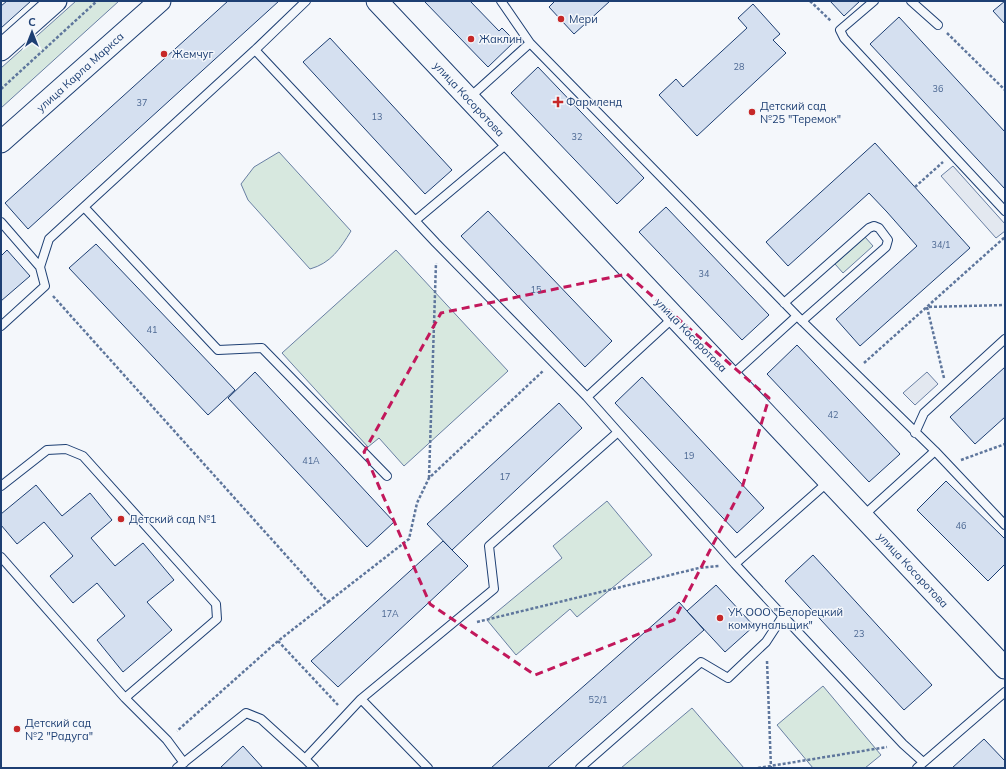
<svg xmlns="http://www.w3.org/2000/svg" width="1006" height="769" font-family="Mulish,sans-serif">
<rect width="100%" height="100%" fill="#f4f7fb"/>
<!-- green -->
<path fill="#d7e8df" stroke="#687fa3" d="M76,1H119L1,108V68Z
M279,152L351,231C340,249 331,263 310,269L248,200L241,184L254,167Z
M865,237L873,246L843,273L835,264Z
M396,250L508,371L404,466L379,438L368,447L282,353Z
M607,501L652,555L577,617L570,609L516,655L487,620L562,558L553,546Z
M823,686L881,755L865,768H813L777,725Z
M692,708L744,768H621Z"/>
<!-- parking -->
<path fill="#e3e8f0" stroke="#687fa3" d="M953,166L1005,224V231L996,238L941,176Z
M927,372L938,384L915,405L903,393Z"/>
<!-- building -->
<path fill="#d5e0f0" stroke="#1d3f73" d="M7,1H31L1,28V6Z
M228,1H279L28,229L5,203Z
M424,1H470L499,31L502,28L515,41L488,67Z
M555,1H610L574,34L549,7Z
M830,1H860L844,16Z
M1005,1V24L993,11Z
M753,4L780,34L773,40L786,53L697,136L659,95L676,79L683,87L747,28L738,18Z
M899,17L1005,132V189L870,44Z
M330,38L452,170L425,194L303,62Z
M538,67L644,178L617,204L511,93Z
M875,143L970,248L860,346L836,319L917,246L887,212L869,193L788,266L766,242Z
M666,207L769,315L742,340L639,232Z
M488,211L612,341L585,367L461,236Z
M96,244L235,390L208,415L69,268Z
M7,250L30,276L1,301V256Z
M797,345L900,454L869,482L767,374Z
M1005,367V417L975,444L950,417Z
M255,372L394,522L367,547L228,398Z
M642,377L764,508L737,533L615,403Z
M559,403L582,428L452,550L427,524Z
M946,481L1005,539V564L988,581L917,510Z
M36,485L62,516L90,493L112,520L91,538L115,566L143,543L174,580L147,602L172,630L123,672L97,640L125,616L97,583L73,603L50,576L73,556L44,522L17,544L1,525V514Z
M443,541L468,566L338,687L311,661Z
M813,555L932,685L904,710L785,581Z
M716,585L754,626L725,652L687,611Z
M679,602L704,630L547,768H491Z
M984,739L1005,761V768H952Z
M243,746L263,768H220Z"/>
<g fill="none" stroke-linecap="round" stroke-linejoin="round">
<defs>
<path id="service" d="M874,1L840,30L844,38L1005,211
M911,1L938,25
M530,43L802,321L935,451
M255,50L436,243L587,397
M469,98L530,43L501,1
M84,207L218,350L262,348L387,476
M416,220L509,142
M1,222L40,267L49,239L255,50L306,1
M784,303L869,228L874,226L879,228L888,240L886,247L802,321
M1,326L45,286L40,267
M731,376L797,316
M618,432L735,564L828,482
M915,433L924,413L1005,339
M1,486L47,450L66,449L83,456L216,604L217,619L125,698
M863,516L935,451L1005,525
M1,557L125,698L167,740L184,763
M783,616L903,744L923,762
M361,699L428,768
M305,759L314,768
M177,768L246,713L261,719L305,759L361,699L494,589L489,546L618,432L587,397L674,317
M580,768L701,662L728,678L766,642L783,616L735,564
M917,768L1005,692"/>
<path id="tertiary" d="M377,1L1005,668
M1,50L56,1
M1,142L160,1"/>
</defs>
<!-- service casing -->
<use href="#service" stroke="#1d3f73" stroke-width="10"/>
<!-- tertiary casing -->
<use href="#tertiary" stroke="#1d3f73" stroke-width="23"/>
<!-- path -->
<path stroke="#5e769c" stroke-width="2.5" stroke-dasharray="3 2" stroke-linecap="butt" d="M810,1L831,21
M947,33L1005,90
M1,89L97,1
M915,187L943,162
M53,296L328,602L278,641L177,731
M864,363L1005,237
M944,378L927,307L1005,305
M961,460L1005,444
M429,478L436,263
M328,602L409,539L417,503L429,478L543,371
M477,622L699,568L719,566
M278,641L338,705
M767,661L771,768
M758,768L887,747"/>
<!-- service -->
<use href="#service" stroke="#f4f7fb" stroke-width="8"/>
<!-- tertiary -->
<use href="#tertiary" stroke="#f4f7fb" stroke-width="21"/>
</g>
<!-- marked area -->
<path fill="none" stroke="#c2185b" stroke-width="3" stroke-dasharray="8 5" stroke-linejoin="round" d="M627,274L769,398L742,488L674,620L535,675L430,604L364,452L441,313Z"/>
<!-- markers -->
<g fill="#c62828" stroke="#f4f7fb" stroke-width="1.5">
<circle cx="561" cy="19" r="4"/>
<circle cx="471" cy="39" r="4"/>
<circle cx="164" cy="54" r="4"/>
<path d="M556 96h4v4h4v4h-4v4h-4v-4h-4v-4h4z"/>
<circle cx="752" cy="112" r="4"/>
<circle cx="121" cy="519" r="4"/>
<circle cx="720" cy="618" r="4"/>
<circle cx="17" cy="729" r="4"/>
</g>
<g text-anchor="middle" dominant-baseline="central" stroke-width="3" stroke-linejoin="round" paint-order="stroke">
<!-- number labels -->
<g font-size="9" fill="#4b6792">
<text x="739" y="66">28</text>
<text x="938" y="88">36</text>
<text x="142" y="102">37</text>
<text x="377" y="116">13</text>
<text x="577" y="136">32</text>
<text x="941" y="244">34/1</text>
<text x="704" y="273">34</text>
<text x="536" y="289">15</text>
<text x="152" y="329">41</text>
<text x="833" y="414">42</text>
<text x="689" y="455">19</text>
<text x="311" y="460">41А</text>
<text x="505" y="476">17</text>
<text x="961" y="525">46</text>
<text x="390" y="613">17А</text>
<text x="859" y="633">23</text>
<text x="598" y="699">52/1</text>
</g>
<!-- poi labels -->
<g font-size="11" fill="#1d3f73" stroke="#f4f7fb" text-anchor="start">
<text x="569" y="19">Мери</text>
<text x="479" y="39">Жаклин</text>
<text x="172" y="54">Жемчуг</text>
<text x="566" y="102">Фармленд</text>
<text x="760" y="106">Детский сад<tspan x="760" dy="13">№25 "Теремок"</tspan></text>
<text x="129" y="519">Детский сад №1</text>
<text x="728" y="612">УК ООО "Белорецкий<tspan x="728" dy="13">коммунальщик"</tspan></text>
<text x="25" y="723">Детский сад<tspan x="25" dy="13">№2 "Радуга"</tspan></text>
</g>
<!-- street labels -->
<g font-size="11" fill="#1d3f73" stroke="#f4f7fb">
<text transform="translate(80 72) rotate(-42)">улица Карла Маркса</text>
<text transform="translate(469 99) rotate(47)">улица Косоротова</text>
<text transform="translate(691 335) rotate(46)">улица Косоротова</text>
<text transform="translate(913 570) rotate(47)">улица Косоротова</text>
</g>
</g>
<!-- border -->
<rect width="1006" height="769" fill="none" stroke="#1d3f73" stroke-width="4"/>
<!-- north arrow -->
<g transform="translate(32 32)" stroke="#f4f7fb" stroke-width="3" paint-order="stroke">
<path d="M0-3L7 15L0 10L-7 15Z" fill="#1d3f73"/>
<text y="-6" font-size="11" font-weight="bold" text-anchor="middle" fill="#1d3f73">С</text>
</g>
</svg>
